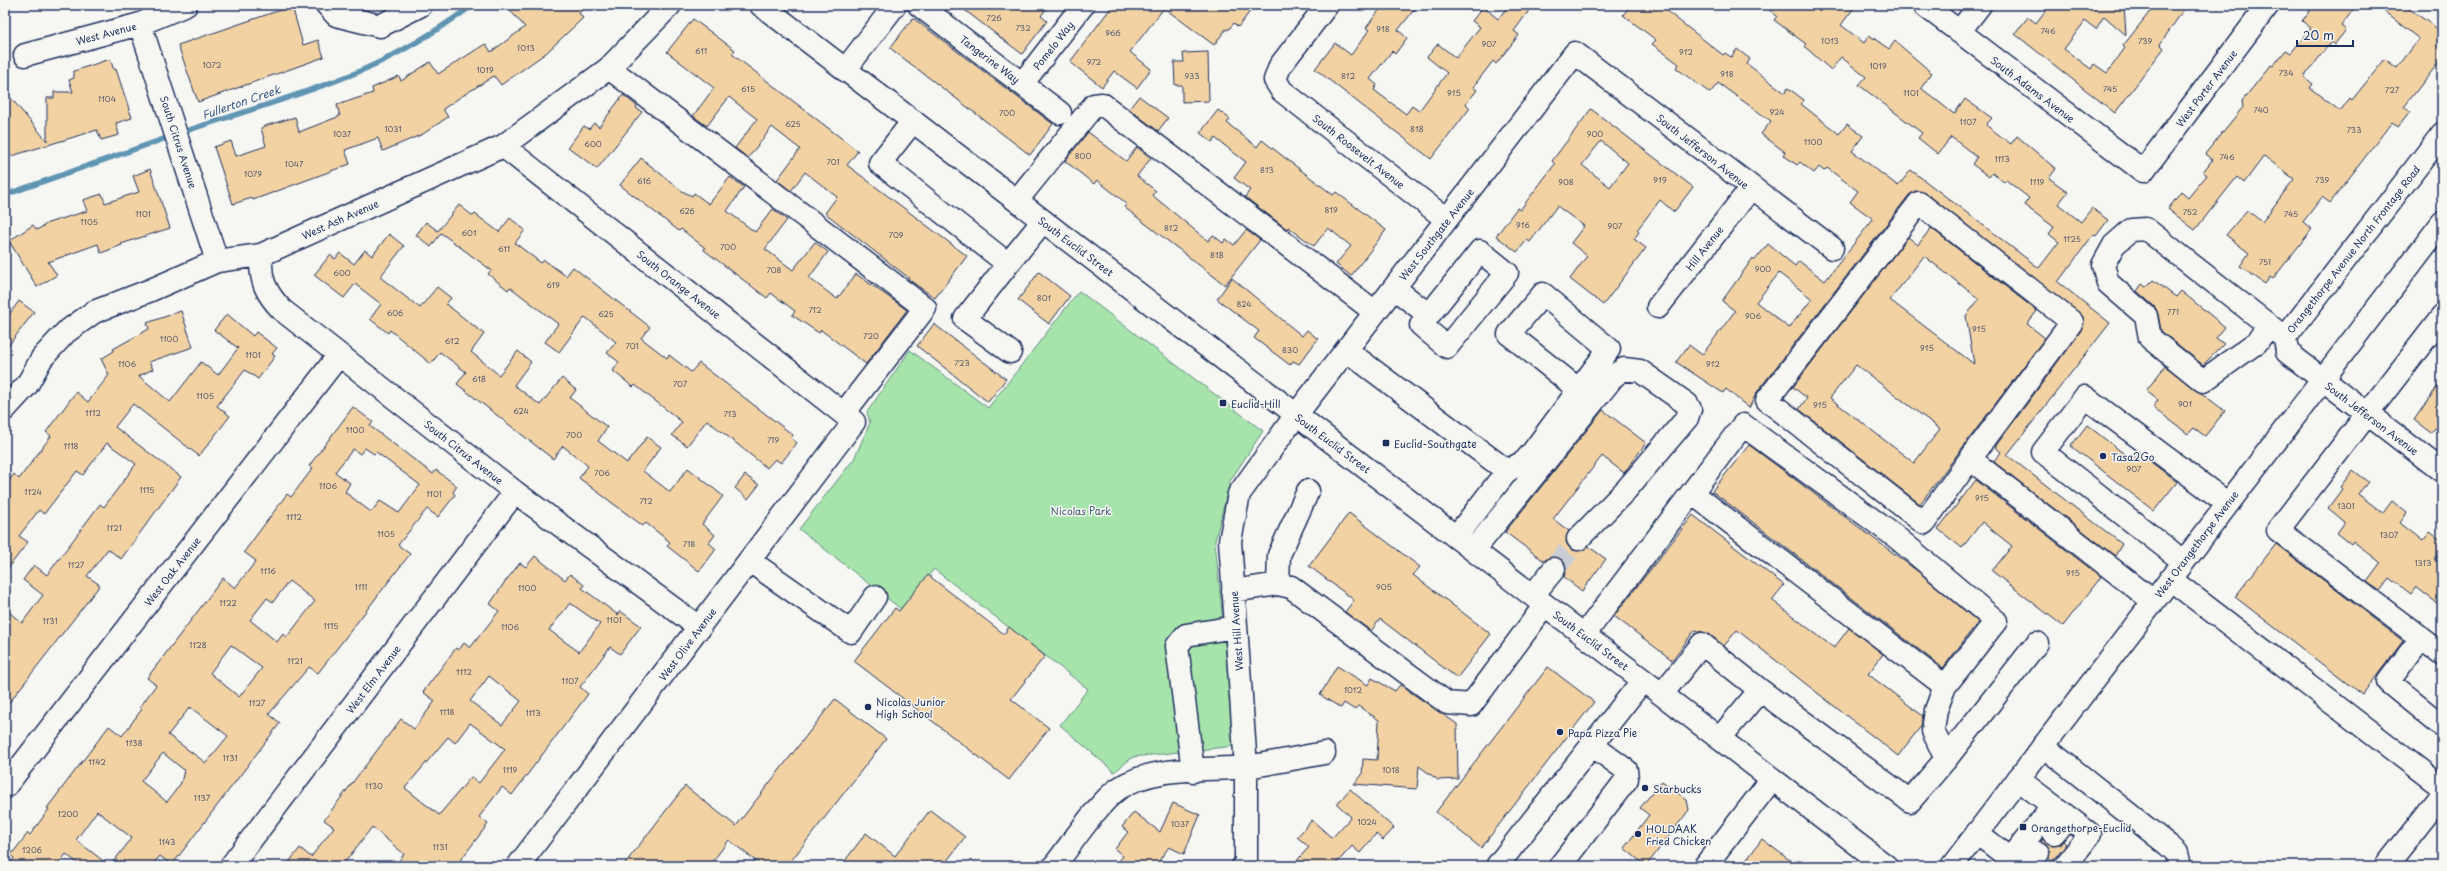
<svg xmlns="http://www.w3.org/2000/svg" width="2447" height="871" font-family="'Playpen Sans',sans-serif">
<rect width="100%" height="100%" fill="#f6f6f2"/>
<filter id="ink" filterUnits="userSpaceOnUse"><feTurbulence type="fractalNoise" baseFrequency=".025" numOctaves="2"/><feDisplacementMap in="SourceGraphic" scale="8" xChannelSelector="R" yChannelSelector="G"/><feConvolveMatrix kernelMatrix="1 2 1 2 8 2 1 2 1" color-interpolation-filters="sRGB"/></filter>
<g filter="url(#ink)">
<!-- green -->
<path fill="#a6e4ab" stroke="#608a84" d="M1079,291L1263,431L1230,481L1215,541L1235,746L1133,757L1114,772L1060,725L1088,689L934,569L901,609L799,529L854,459L870,423L867,412L910,350L988,408Z"/>
<g fill="none" stroke-linecap="round" stroke-linejoin="round">
<!-- stream -->
<path stroke="#5f94b3" stroke-width="5.5" d="M180,133C239,113 300,96 358,72C398,55 437,31 473,5
M5,195L172,136"/>
</g>
<!-- building -->
<path fill="#f2d2a3" stroke="#1b2f5e" fill-rule="evenodd" d="M505,5H587L579,13L583,18L546,53L501,85L494,76L459,98L443,109L448,117L423,134L383,151L378,138L345,150L350,164L253,200L252,198L233,204L214,147L231,141L236,156L266,146L261,128L268,125L295,117L299,132L340,116L337,105L373,93L372,88L399,76L401,81L430,62L438,74L482,46L486,44L491,52L525,27Z
M958,5H1049L1041,16L1047,21L1022,54Z
M1113,5H1255L1238,27L1234,23L1228,30L1226,29L1214,45L1164,8L1130,52L1151,69L1137,88L1114,71L1102,87L1070,62Z
M1383,5H1418L1398,30L1407,38L1395,54L1392,51L1370,79L1377,85L1374,90L1406,114L1412,106L1419,111L1447,73L1427,57L1438,44L1456,58L1480,27L1472,21L1483,7L1498,19L1509,5H1533L1514,31L1519,35L1496,64L1493,61L1473,87L1477,90L1466,104L1470,108L1431,159L1315,69L1335,43L1351,55L1369,30L1366,28Z
M1631,5H1674L1668,12L1723,55L1725,53L1731,57L1737,49L1750,59L1747,64L1785,93L1788,88L1804,100L1801,104L1839,134L1847,124L1863,136L1852,151L1898,186L1911,170L2039,268L2059,242L2049,234L2054,227L2024,205L2029,198L2006,180L2004,182L1992,173L1989,177L1972,164L1977,157L1951,137L1938,154L1918,138L1922,133L1859,85L1866,77L1841,57L1831,70L1804,46L1806,44L1774,20L1777,16L1763,5H1856L1841,25L1864,43L1869,35L1889,49L1895,41L1932,73L1921,88L1954,114L1965,99L1992,118L1986,125L2011,144L2017,136L2056,169L2049,178L2068,192L2058,204L2081,222L2092,208L2108,220L2096,236L2093,235L2058,282L2110,323L2007,455L2122,544L2115,556L1994,462L2001,452L1995,447L2082,329L2083,317L1926,193L1915,191L1909,195L1757,392L1749,408L1726,389L1723,393L1676,362L1689,345L1702,355L1735,311L1722,301L1753,258L1755,260L1768,244L1795,266L1799,261L1825,281L1873,219L1850,202L1858,191L1827,168L1824,171L1819,167L1814,173L1800,162L1797,165L1783,155L1785,152L1761,134L1771,121L1718,83L1710,93L1676,68L1679,64L1652,44L1656,40L1623,15ZM1779,273L1812,299L1789,328L1756,302Z
M2050,5H2124L2126,35L2104,16L2096,29L2085,21L2064,49L2091,69L2094,64L2107,73L2125,48L2123,46L2155,5H2187L2160,44L2164,48L2115,113L2015,34L2028,17L2036,23Z
M2314,5H2357L2341,26L2346,30L2334,45L2331,42L2304,77L2313,84L2310,88L2340,111L2350,98L2352,100L2385,59L2397,68L2419,39L2376,5H2404L2442,32V58L2404,107L2410,112L2398,127L2392,122L2330,203L2322,197L2303,222L2312,229L2273,279L2270,277L2265,284L2240,266L2249,253L2226,235L2247,210L2262,222L2294,179L2264,156L2244,183L2237,177L2195,230L2168,209L2181,192L2188,198L2207,175L2203,172L2212,160L2205,154L2243,107L2242,101L2271,65L2273,66L2286,50L2291,53L2311,28L2302,21Z
M292,6L303,45L318,40L324,57L198,102L178,45Z
M913,18L1053,124L1030,155L890,48Z
M693,19L735,50L732,54L858,151L847,165L967,256L935,298L908,279L909,278L825,213L837,197L805,172L791,191L777,180L800,149L772,127L748,158L735,148L757,119L729,97L707,126L693,116L714,88L667,52Z
M1208,52L1209,101L1182,102V85H1175L1174,62H1184L1183,53Z
M110,59L114,70L116,69L132,118L116,123L119,135L101,140L97,130L5,158V91L47,141V98H54V92H73L69,80L74,78V71Z
M623,95L637,106L636,108L642,112L597,169L568,147L584,126L589,129L594,123L599,127Z
M1139,96L1168,118L1158,131L1129,109Z
M1591,109L1693,187L1674,212L1660,200L1637,230L1639,232L1634,239L1646,248L1603,305L1570,279L1587,256L1571,243L1584,226L1557,206L1530,242L1527,240L1517,252L1496,236L1517,208L1520,210L1555,164L1552,161ZM1601,141L1628,163L1610,187L1582,165Z
M1218,110L1230,119L1227,123L1257,147L1262,140L1333,195L1336,192L1386,230L1351,276L1336,264L1351,246L1328,228L1314,246L1288,227L1287,229L1245,197L1250,190L1234,178L1246,162L1215,138L1212,142L1200,133Z
M1088,132L1126,161L1137,147L1151,158L1137,176L1156,191L1152,195L1208,241L1213,235L1223,243L1226,239L1234,245L1246,230L1260,240L1225,285L1124,207L1127,204L1097,180L1094,184L1065,161Z
M641,158L682,191L692,196L694,193L709,204L730,177L744,187L727,211L755,232L773,209L787,220L765,249L793,270L815,242L828,252L809,278L837,299L856,274L907,310L866,364L821,330L819,333L792,315L795,311L771,293L767,298L704,250L705,248L681,229L679,231L620,185Z
M150,169L170,228L121,244L122,245L101,253L98,244L48,262L57,275L37,287L9,241L33,225L37,230L48,223L87,211L83,200L102,194L105,203L139,192L133,176Z
M459,205L473,216L475,214L499,232L510,218L525,230L515,243L541,263L544,260L566,276L573,267L650,327L641,338L667,358L669,355L691,372L699,363L793,435L791,438L797,443L781,463L775,459L767,468L707,420L687,446L672,435L682,422L635,385L633,387L613,371L619,362L607,353L616,342L585,317L559,352L545,342L558,324L510,287L508,290L488,274L491,270L441,233L431,247L416,235L426,222L438,231Z
M1931,228L2037,311L2027,324L2045,338L1920,504L1799,409L1807,398L1793,387L1908,237L1918,245ZM1924,256L1979,299L1966,316L1974,364L1890,300ZM1856,365L1940,429L1914,463L1830,398Z
M389,234L404,246L380,277L420,308L437,287L451,298L446,304L484,334L471,352L499,375L518,351L531,362L514,385L540,405L562,378L576,390L570,398L607,427L598,441L627,463L647,437L661,447L643,471L670,492L688,468L723,496L702,524L715,535L709,543L716,549L702,568L699,571L667,546L670,542L646,523L643,526L579,478L588,466L563,446L553,459L457,384L466,372L440,352L431,364L390,330L388,333L370,319L381,304L355,284L344,298L314,275L330,255L335,259L340,253L354,264L365,250L372,256Z
M1039,272L1070,296L1049,324L1018,300Z
M1232,278L1302,336L1307,330L1318,339L1299,364L1293,361L1290,365L1254,338L1259,331L1217,299Z
M2153,280L2176,297L2181,291L2225,327L2216,338L2224,344L2203,365L2161,331L2158,314L2155,307L2137,291L2142,284L2146,287Z
M19,301L34,312L5,350V320Z
M181,311L193,347L149,362L153,369L139,376L170,402L201,362L218,375L238,348L214,330L227,314L253,336L256,332L277,348L272,354L275,356L258,379L245,370L217,406L230,416L199,456L133,404L115,427L181,477L121,559L108,549L87,576L100,585L5,708V609L22,623L43,595L23,580L34,565L47,575L100,504L104,507L136,464L107,443L83,475L77,471L44,514L39,510L19,536L28,542L5,572V486L14,474L19,479L51,436L46,432L76,392L88,402L109,375L101,359L114,351L113,349L149,329L147,323Z
M934,324L1006,379L988,402L917,346Z
M2165,366L2225,411L2205,436L2194,428L2188,434L2153,407L2158,400L2146,391Z
M2442,380V434L2435,428L2431,433L2414,420Z
M353,407L373,422L370,426L433,474L436,470L457,486L453,492L455,495L438,517L427,509L398,545L410,554L318,673L309,667L269,714L280,723L172,865L160,856L151,866H81L66,854L57,866H8L14,858L11,855L28,833L30,835L49,809L47,808L109,726L122,736L142,709L140,707L156,685L147,678L223,578L235,588L256,561L244,552L287,494L291,497L313,468L309,466ZM365,448L374,454L376,452L420,485L399,513L380,501L371,512L345,492L350,483L335,472L353,449L360,454ZM289,581L315,601L287,637L283,634L277,642L250,620L267,598L273,602ZM231,645L262,668L239,697L210,673ZM190,707L228,736L206,763L168,735ZM163,753L184,770L181,783L167,802L141,781ZM97,811L132,838L110,866L76,840Z
M1603,410L1646,443L1624,473L1602,456L1553,519L1569,531L1566,542L1570,548L1581,551L1588,546L1606,559L1582,591L1564,577L1566,565L1562,559L1550,557L1544,561L1505,532Z
M2087,425L2132,460L2138,452L2177,482L2154,511L2071,446Z
M1749,445L1920,573L1978,622L1943,668L1712,491Z
M2353,470L2368,482L2358,494L2383,513L2392,501L2407,513L2400,523L2423,541L2430,532L2442,541V549L2435,559L2442,564V607L2416,587L2411,594L2390,578L2380,591L2367,582L2381,563L2353,541L2351,544L2337,533L2345,522L2328,508L2342,489L2340,487Z
M745,475L759,485L748,499L735,488Z
M1976,480L2101,577L2063,626L1992,571L2012,546L1982,522L1962,548L1938,529Z
M1349,513L1420,567L1413,575L1491,634L1457,678L1380,619L1371,631L1345,612L1354,600L1309,566Z
M1693,515L1784,585L1772,600L1834,648L1849,628L1883,654L1868,674L1923,716L1921,726L1898,756L1737,630L1724,646L1709,634L1695,630L1672,660L1614,616Z
M2276,544L2403,641L2362,695L2235,597Z
M535,556L565,580L570,574L584,585L582,588L618,615L620,611L641,626L620,654L610,647L580,687L588,694L512,795L502,787L479,817L488,824L456,866H395L404,854L372,827L342,866H286L300,848L311,857L334,827L324,820L401,719L414,729L435,701L423,692L456,648L459,650L464,643L470,648L499,611L490,604L504,583L520,563L526,567ZM570,603L600,624L579,652L549,630ZM489,676L521,701L502,725L470,701ZM470,723L505,749L479,783L471,777L439,815L405,788L448,737L455,743Z
M928,575L1004,634L1009,627L1045,656L1011,699L1049,728L1009,780L854,661L895,608L899,611Z
M1337,666L1368,685L1372,678L1395,691L1400,685L1457,724L1458,779L1438,780L1419,766L1417,789L1354,784L1362,775L1363,759L1377,760L1379,720L1358,706L1355,710L1344,703L1341,708L1320,695Z
M1548,667L1594,702L1481,848L1436,812Z
M835,699L886,739L787,866H762L729,840L709,866H623L685,786L736,826Z
M1662,781L1687,800L1689,810L1646,866L1624,848L1649,815L1640,808Z
M1350,789L1394,828L1383,840L1376,834L1360,853L1352,846L1334,866H1292L1309,847L1297,837L1312,820L1332,838L1351,817L1337,804Z
M1173,803L1200,815L1184,854L1169,847L1155,866H1115L1123,856L1115,849L1128,832L1122,827L1134,812L1160,832Z
M930,810L965,837L943,866H841L866,833L895,856Z
M2043,838L2052,845L2063,841L2066,844L2052,861L2049,859V848L2041,841Z
M1762,839L1797,866H1742Z"/>
<g fill="none" stroke-linecap="round" stroke-linejoin="round">
<!-- minor-tunnel -->
<path stroke="#caced4" stroke-width="22" stroke-dasharray="22 11" stroke-linecap="butt" d="M1554,569L1578,539"/>
<defs>
<path id="minor" d="M327,5L336,15L380,26L421,5
M919,5L1060,113
M1327,5L1280,66L1275,80L1282,91L1446,219
M1924,5L2143,171L2268,5
M140,24L217,261
M1959,32L1980,5
M25,55L140,24L186,5
M609,68L925,308L844,413
M845,70L895,5
M1022,84L1083,5
M913,121L880,163L1008,264L1043,221
M2442,134L2285,338L2287,352L2442,471
M503,146L854,422L518,866
M1017,200L1094,105L1102,104L1375,312
M261,255C260,280 265,292 282,310L515,492L700,628
M1008,264L965,319L1010,352
M1394,288L1429,315L1480,251L1507,273L1447,347L1421,325L1429,315
M1658,307L1751,188
M2442,317L2278,530L2442,654
M2268,326L2257,342L2203,381L2150,338L2146,316L2108,283L2103,265L2114,245L2131,230L2146,229L2285,338
M1346,350L1507,471
M5,409L27,385L42,358L66,332L94,312L151,290L217,261L261,255L503,146L609,68L670,5
M1970,459L2072,322L1919,203L1767,400L1924,523L1970,459L2153,601
M1456,537L1507,471L1525,461L1532,453L1609,349L1543,294L1509,334L1579,390
M1474,550L1614,376L1624,369L1640,371L1687,404L1690,409L1687,418L1626,490L1578,539
M750,561L851,632L875,597
M2183,561L2043,452L2085,397L2227,503
M2170,579L2442,787
M1278,584L1279,555L1308,491
M1233,591L1278,584L1291,587L1447,703L1471,705L1545,605
M1533,595L1554,569
M1584,635L1743,425L1896,537L1996,621L1945,686L1692,493
M2421,638L2388,682L2442,726
M1945,686L1936,710L1933,731L1946,759
M1760,690L1910,801L1946,759L2037,643
M1662,694L1702,644L1760,690L1720,738
M2043,746L2168,845L2177,853L2180,866
M1193,771L1177,646L1186,635L1235,627
M2018,779L2090,834L2065,866
M5,787L339,355
M1977,833L2020,866
M2054,833L2067,817
M2011,859L2052,806
M231,866L515,492
M1054,866C1070,846 1098,803 1118,789C1153,765 1205,771 1246,767C1272,763 1298,758 1324,753
M1243,866L1246,863V767L1230,541L1239,494L1296,415L1575,53L1832,248
M1497,866L1643,680
M1560,866L1627,779L1626,770L1592,745
M1705,866L1772,779
M2028,866L2038,853
M2386,866L2442,795"/>
<path id="major" d="M761,5L1886,866
M1952,866L2442,223"/>
</defs>
<!-- minor casing -->
<use href="#minor" stroke="#1b2f5e" stroke-width="25"/>
<!-- major casing -->
<use href="#major" stroke="#1b2f5e" stroke-width="25"/>
<!-- minor -->
<use href="#minor" stroke="#f6f6f2" stroke-width="22"/>
<!-- major -->
<use href="#major" stroke="#f6f6f2" stroke-width="22"/>
</g>
</g>
<!-- markers -->
<g fill="#1b2f5e" stroke="#f6f6f2" stroke-width="1.5">
<rect x="1219" y="399" width="8" height="8" rx="2"/>
<rect x="1382" y="439" width="8" height="8" rx="2"/>
<circle cx="2103" cy="456" r="4"/>
<circle cx="868" cy="707" r="4"/>
<circle cx="1560" cy="732" r="4"/>
<circle cx="1645" cy="788" r="4"/>
<rect x="2019" y="823" width="8" height="8" rx="2"/>
<circle cx="1638" cy="834" r="4"/>
</g>
<g text-anchor="middle" dominant-baseline="central" stroke-width="3" stroke-linejoin="round" paint-order="stroke">
<!-- number labels -->
<g font-size="8" fill="#51586f">
<text x="994" y="18">726</text>
<text x="1023" y="28">732</text>
<text x="1383" y="29">918</text>
<text x="2048" y="31">746</text>
<text x="1113" y="33">966</text>
<text x="1830" y="41">1013</text>
<text x="2145" y="41">739</text>
<text x="1489" y="44">907</text>
<text x="526" y="48">1013</text>
<text x="701" y="51">611</text>
<text x="1686" y="52">912</text>
<text x="1094" y="62">972</text>
<text x="212" y="65">1072</text>
<text x="1878" y="66">1019</text>
<text x="485" y="70">1019</text>
<text x="2286" y="73">734</text>
<text x="1727" y="74">918</text>
<text x="1192" y="76">933</text>
<text x="1348" y="76">812</text>
<text x="748" y="89">615</text>
<text x="2110" y="89">745</text>
<text x="2392" y="90">727</text>
<text x="1454" y="93">915</text>
<text x="1911" y="93">1101</text>
<text x="107" y="99">1104</text>
<text x="2261" y="110">740</text>
<text x="1777" y="112">924</text>
<text x="1007" y="113">700</text>
<text x="1968" y="122">1107</text>
<text x="793" y="124">625</text>
<text x="393" y="129">1031</text>
<text x="1417" y="129">818</text>
<text x="2354" y="130">733</text>
<text x="342" y="134">1037</text>
<text x="1595" y="134">900</text>
<text x="1813" y="142">1100</text>
<text x="593" y="144">600</text>
<text x="1083" y="156">800</text>
<text x="2227" y="157">746</text>
<text x="2002" y="159">1113</text>
<text x="833" y="162">701</text>
<text x="294" y="164">1047</text>
<text x="1267" y="170">813</text>
<text x="253" y="174">1079</text>
<text x="1660" y="180">919</text>
<text x="2322" y="180">739</text>
<text x="644" y="181">616</text>
<text x="1566" y="182">908</text>
<text x="2037" y="182">1119</text>
<text x="1331" y="210">819</text>
<text x="687" y="211">626</text>
<text x="2190" y="212">752</text>
<text x="143" y="214">1101</text>
<text x="2291" y="214">745</text>
<text x="89" y="222">1105</text>
<text x="1523" y="225">916</text>
<text x="1615" y="226">907</text>
<text x="1171" y="228">812</text>
<text x="469" y="233">601</text>
<text x="896" y="235">709</text>
<text x="2072" y="239">1125</text>
<text x="728" y="247">700</text>
<text x="504" y="249">611</text>
<text x="1217" y="255">818</text>
<text x="2265" y="262">751</text>
<text x="1763" y="269">900</text>
<text x="774" y="270">708</text>
<text x="342" y="273">600</text>
<text x="553" y="285">619</text>
<text x="1044" y="298">801</text>
<text x="1244" y="304">824</text>
<text x="815" y="310">712</text>
<text x="2173" y="312">771</text>
<text x="395" y="313">606</text>
<text x="606" y="314">625</text>
<text x="1753" y="316">906</text>
<text x="1979" y="329">915</text>
<text x="871" y="336">720</text>
<text x="169" y="339">1100</text>
<text x="452" y="341">612</text>
<text x="632" y="346">701</text>
<text x="1927" y="348">915</text>
<text x="1290" y="350">830</text>
<text x="253" y="355">1101</text>
<text x="962" y="363">723</text>
<text x="127" y="364">1106</text>
<text x="1713" y="364">912</text>
<text x="479" y="379">618</text>
<text x="680" y="384">707</text>
<text x="205" y="396">1105</text>
<text x="2185" y="404">901</text>
<text x="1820" y="405">915</text>
<text x="521" y="411">624</text>
<text x="93" y="413">1112</text>
<text x="730" y="414">713</text>
<text x="355" y="430">1100</text>
<text x="574" y="435">700</text>
<text x="773" y="440">719</text>
<text x="71" y="446">1118</text>
<text x="2134" y="469">907</text>
<text x="602" y="473">706</text>
<text x="328" y="486">1106</text>
<text x="147" y="490">1115</text>
<text x="33" y="492">1124</text>
<text x="434" y="494">1101</text>
<text x="1982" y="498">915</text>
<text x="646" y="501">712</text>
<text x="2346" y="506">1301</text>
<text x="294" y="517">1112</text>
<text x="114" y="528">1121</text>
<text x="386" y="534">1105</text>
<text x="2389" y="535">1307</text>
<text x="689" y="544">718</text>
<text x="2423" y="563">1313</text>
<text x="76" y="565">1127</text>
<text x="268" y="571">1116</text>
<text x="2073" y="573">915</text>
<text x="361" y="587">1111</text>
<text x="1384" y="587">905</text>
<text x="527" y="588">1100</text>
<text x="228" y="603">1122</text>
<text x="614" y="620">1101</text>
<text x="50" y="621">1131</text>
<text x="331" y="626">1115</text>
<text x="510" y="627">1106</text>
<text x="198" y="645">1128</text>
<text x="295" y="661">1121</text>
<text x="464" y="672">1112</text>
<text x="570" y="681">1107</text>
<text x="1353" y="690">1012</text>
<text x="257" y="703">1127</text>
<text x="447" y="712">1118</text>
<text x="533" y="713">1113</text>
<text x="134" y="743">1138</text>
<text x="230" y="758">1131</text>
<text x="97" y="762">1142</text>
<text x="510" y="770">1119</text>
<text x="1391" y="770">1018</text>
<text x="374" y="786">1130</text>
<text x="202" y="798">1137</text>
<text x="68" y="814">1200</text>
<text x="1367" y="822">1024</text>
<text x="1180" y="824">1037</text>
<text x="167" y="842">1143</text>
<text x="440" y="847">1131</text>
<text x="32" y="850">1206</text>
</g>
<!-- street labels -->
<g font-size="10" fill="#1b2f5e" stroke="#f6f6f2">
<text transform="translate(106 33) rotate(-15)">West Avenue</text>
<text transform="translate(1053 45) rotate(-52)">Pomelo Way</text>
<text transform="translate(990 59) rotate(37)">Tangerine Way</text>
<text transform="translate(2206 88) rotate(-53)">West Porter Avenue</text>
<text transform="translate(2033 89) rotate(37)">South Adams Avenue</text>
<text transform="translate(179 142) rotate(72)">South Citrus Avenue</text>
<text transform="translate(1359 151) rotate(38)">South Roosevelt Avenue</text>
<text transform="translate(1703 151) rotate(38)">South Jefferson Avenue</text>
<text transform="translate(340 219) rotate(-24)">West Ash Avenue</text>
<text transform="translate(1436 234) rotate(-52)">West Southgate Avenue</text>
<text transform="translate(1076 246) rotate(37)">South Euclid Street</text>
<text transform="translate(1704 248) rotate(-52)">Hill Avenue</text>
<text transform="translate(2353 249) rotate(-52)">Orangethorpe Avenue North Frontage Road</text>
<text transform="translate(679 284) rotate(38)">South Orange Avenue</text>
<text transform="translate(2372 418) rotate(37)">South Jefferson Avenue</text>
<text transform="translate(1333 443) rotate(37)">South Euclid Street</text>
<text transform="translate(464 452) rotate(38)">South Citrus Avenue</text>
<text transform="translate(2196 544) rotate(-53)">West Orangethorpe Avenue</text>
<text transform="translate(172 571) rotate(-52)">West Oak Avenue</text>
<text transform="translate(1236 631) rotate(-94)">West Hill Avenue</text>
<text transform="translate(1591 640) rotate(37)">South Euclid Street</text>
<text transform="translate(687 644) rotate(-53)">West Olive Avenue</text>
<text transform="translate(373 679) rotate(-53)">West Elm Avenue</text>
</g>
<!-- poi labels -->
<g font-size="10" fill="#1b2f5e" stroke="#f6f6f2" text-anchor="start">
<text x="1231" y="403">Euclid-Hill</text>
<text x="1394" y="443">Euclid-Southgate</text>
<text x="2111" y="456">Tasa2Go</text>
<text x="876" y="701">Nicolas Junior<tspan x="876" dy="12">High School</tspan></text>
<text x="1568" y="732">Papa Pizza Pie</text>
<text x="1653" y="788">Starbucks</text>
<text x="2031" y="827">Orangethorpe-Euclid</text>
<text x="1646" y="828">HOLDAAK<tspan x="1646" dy="12">Fried Chicken</tspan></text>
</g>
<!-- park labels -->
<g font-size="10" fill="#3e5c71" stroke="#f6f6f2">
<text x="1081" y="510">Nicolas Park</text>
</g>
<!-- water labels -->
<g font-size="11" font-style="italic" fill="#375982" stroke="#f6f6f2">
<text transform="translate(241 102) rotate(-19)">Fullerton Creek</text>
</g>
</g>
<!-- margin -->
<rect width="2447" height="871" fill="none" stroke="#f6f6f2" stroke-width="20"/>
<rect x="10" y="10" width="2427" height="851" fill="none" stroke="#1b2f5e" stroke-width="1.5" filter="url(#ink)"/>
<!-- scale -->
<path d="M2297 40v6h56v-6" fill="none" stroke="#1b2f5e" stroke-width="2"/>
<text x="2303" y="40" font-size="12" fill="#1b2f5e" stroke="#f6f6f2" stroke-width="3" paint-order="stroke">20 m</text>
</svg>
